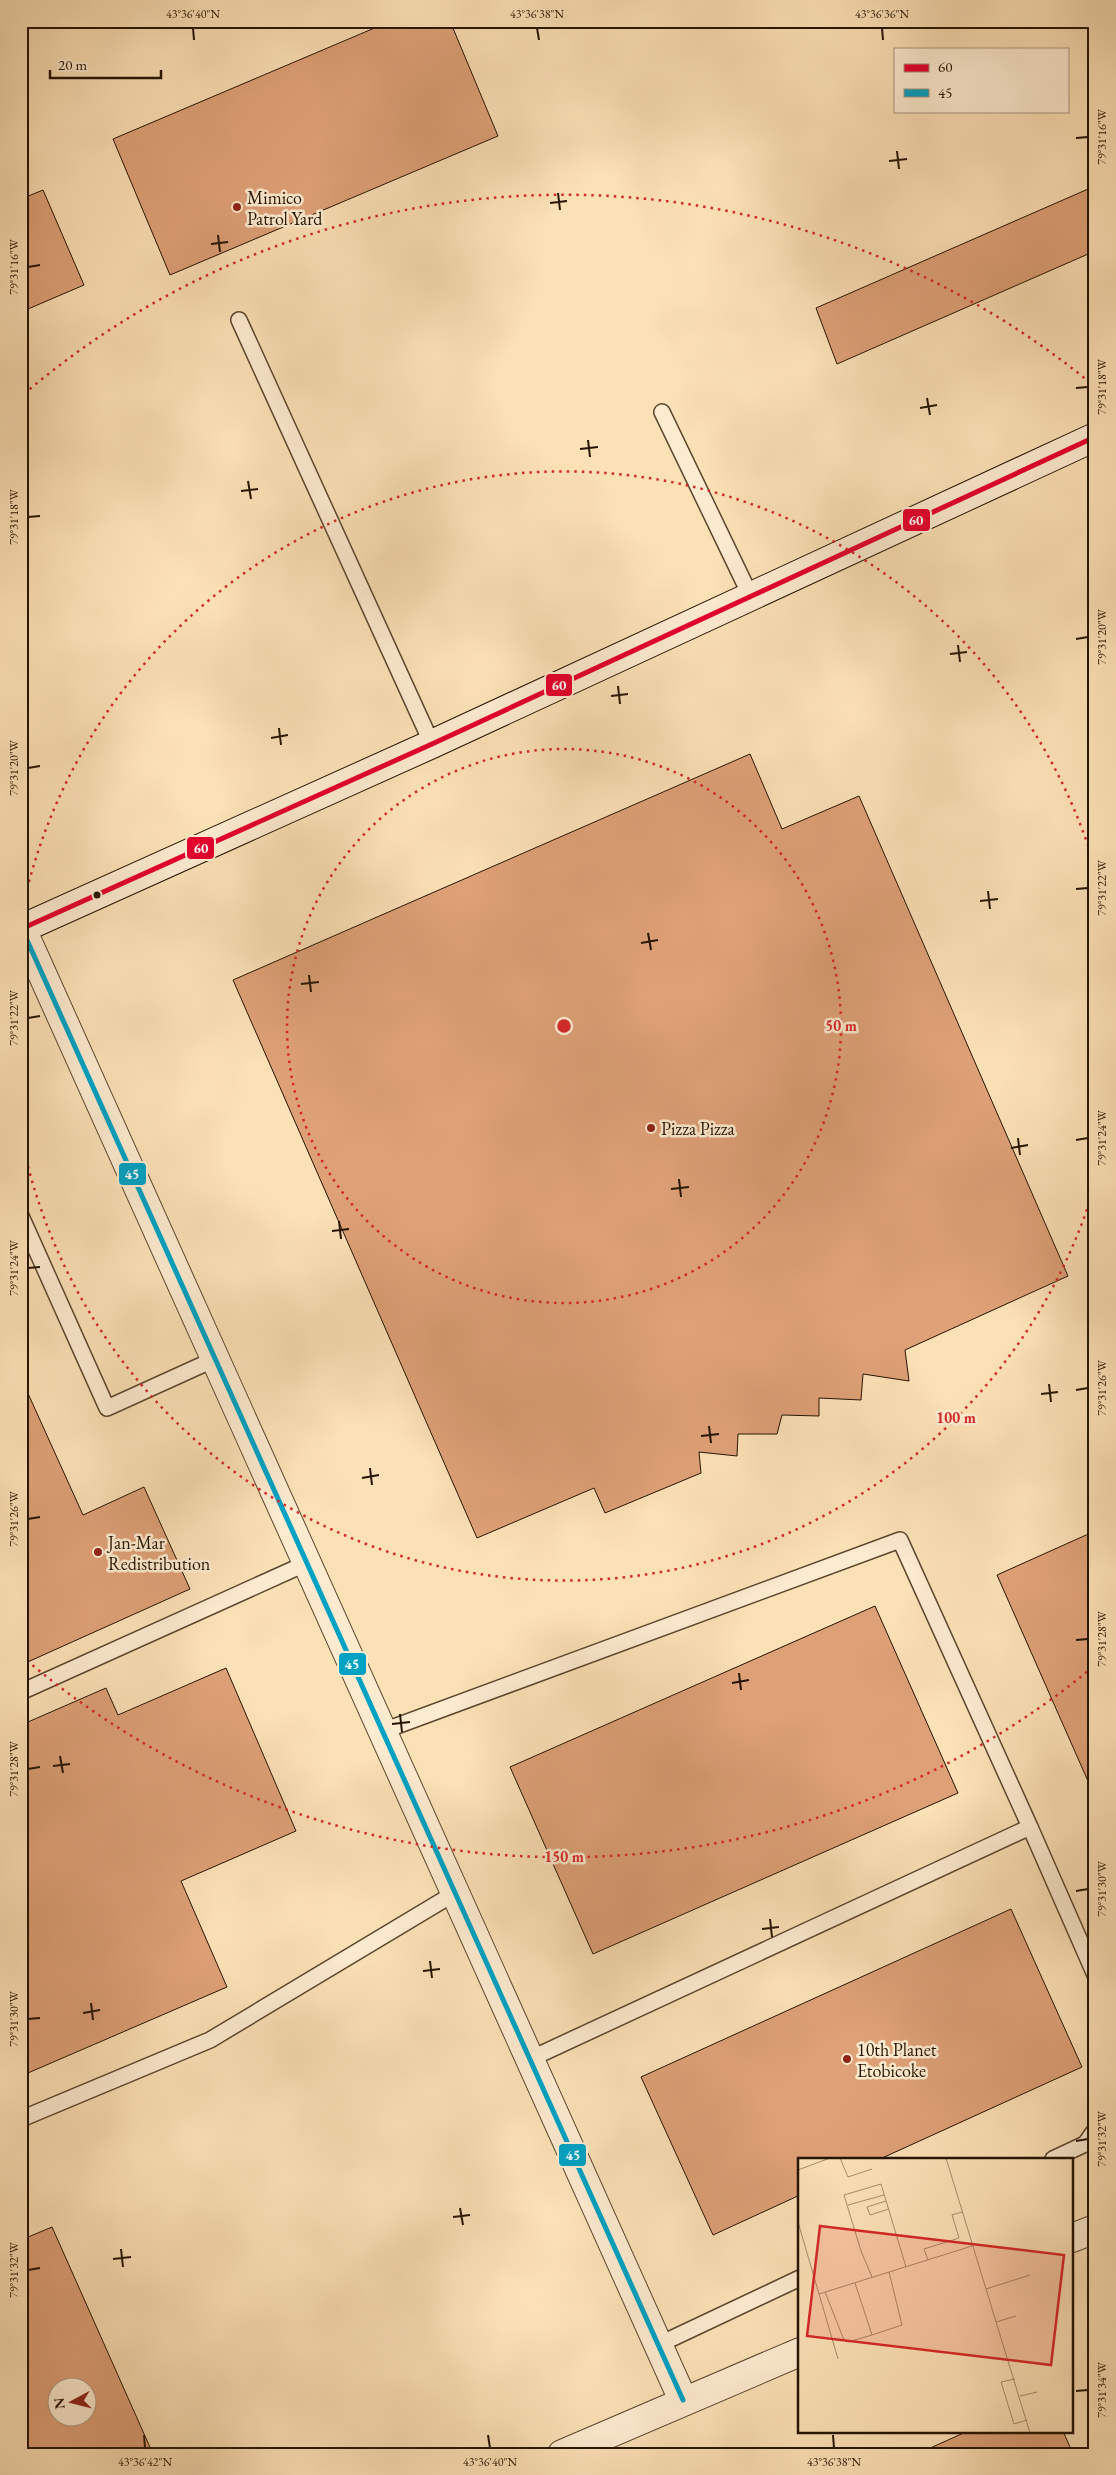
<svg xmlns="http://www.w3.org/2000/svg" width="1116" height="2475" font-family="'EB Garamond',serif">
<rect width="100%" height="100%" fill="#fce0b6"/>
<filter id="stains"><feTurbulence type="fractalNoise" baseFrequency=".004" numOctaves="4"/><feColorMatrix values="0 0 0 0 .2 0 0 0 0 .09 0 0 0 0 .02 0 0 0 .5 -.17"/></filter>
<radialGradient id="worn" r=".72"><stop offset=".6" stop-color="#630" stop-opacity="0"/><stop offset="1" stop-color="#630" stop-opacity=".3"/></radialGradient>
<!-- building -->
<path fill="#dea077" stroke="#251401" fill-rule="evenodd" d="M391,21H450L498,136L170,275L113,139Z
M1095,186V251L837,364L816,308Z
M43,190L84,285L21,312V199Z
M750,754L782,829L859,796L1068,1276L905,1350L909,1381L863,1374L861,1400L819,1398V1416L782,1415L777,1434H738L737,1456L699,1452L701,1473L605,1513L594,1488L477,1538L233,980Z
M21,1378L83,1515L144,1487L190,1589L21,1665Z
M1095,1531V1797L997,1575Z
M875,1606L958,1793L593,1954L510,1767Z
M226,1668L296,1831L181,1881L227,1987L21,2076V1725L106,1688L118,1715Z
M1011,1909L1082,2067L880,2159H800V2195L713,2235L641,2077Z
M52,2227L153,2454H21V2240ZM58,2388H88V2418H58Z
M968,2431H1063L1073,2454H917Z"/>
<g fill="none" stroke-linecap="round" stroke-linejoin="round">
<defs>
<path id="service" d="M239,320L432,744
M662,412L751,597
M21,1216L107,1408L215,1359
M21,1692L307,1563
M383,1731L900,1540L1030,1827L530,2059
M1030,1827L1095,1975
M21,2119L210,2040L455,1893
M1053,2159L1085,2144L1095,2130
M658,2345L800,2278"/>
<path id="minor" d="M22,929L683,2400
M1072,2238L1095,2229
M562,2454L800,2352"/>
<path id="secondary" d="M21,929L432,744L1095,437"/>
</defs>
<!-- service casing -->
<use href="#service" stroke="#5b472e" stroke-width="18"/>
<!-- minor casing -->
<use href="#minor" stroke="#5b472e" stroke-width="30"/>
<!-- secondary casing -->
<use href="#secondary" stroke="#251401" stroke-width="30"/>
<!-- service -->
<use href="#service" stroke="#fdebd0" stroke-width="15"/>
<!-- minor -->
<use href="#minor" stroke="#fdebd0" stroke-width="28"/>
<!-- secondary -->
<use href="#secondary" stroke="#fdebd0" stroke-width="28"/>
<defs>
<path id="bus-1" d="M21,929L432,744L1095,437"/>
<path id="bus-2" d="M22,929L683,2400"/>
</defs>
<!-- bus-1 casing -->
<use href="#bus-1" stroke="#fdebd0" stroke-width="9"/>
<!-- bus-2 casing -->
<use href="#bus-2" stroke="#fdebd0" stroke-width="9"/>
<!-- bus-1 -->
<use href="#bus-1" stroke="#e4002b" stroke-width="5"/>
<!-- bus-2 -->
<use href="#bus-2" stroke="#02a2c4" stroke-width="5"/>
</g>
<!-- ticks -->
<path fill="none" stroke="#251401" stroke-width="2" d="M193,28L194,40M537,28L539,40M882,28L883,40M1076,138L1088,137M897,151L899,169M889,161L907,159M558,193L560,210M550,203L567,201M218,235L220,252M211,244L228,242M28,267L40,265M1076,388L1088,387M927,398L930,415M920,408L937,405M588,440L590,457M580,449L598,447M248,481L251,499M241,491L258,489M28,517L40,516M1076,639L1088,637M958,645L960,662M950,654L967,652M618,686L620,704M611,696L628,694M279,728L281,745M271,738L288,735M28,768L40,766M1076,889L1088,888M988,891L990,909M980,901L998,899M648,933L651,950M641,943L658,940M309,975L311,992M301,984L319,982M28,1018L40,1016M1018,1138L1020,1155M1076,1140L1088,1138M1011,1148L1028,1145M679,1179L681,1197M671,1189L689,1187M339,1221L341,1239M332,1231L349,1229M28,1268L40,1267M1049,1384L1051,1402M1076,1390L1088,1388M1041,1394L1058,1392M709,1426L711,1443M701,1436L719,1434M370,1468L372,1485M362,1478L379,1475M28,1519L40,1517M1076,1640L1088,1639M739,1673L741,1690M732,1683L749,1680M400,1714L402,1732M392,1724L410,1722M60,1756L63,1773M53,1766L70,1764M28,1769L40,1767M1076,1891L1088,1889M770,1919L772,1937M762,1929L779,1927M430,1961L432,1978M423,1971L440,1969M91,2003L93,2020M83,2013L100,2010M28,2019L40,2018M1076,2141L1088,2139M460,2208L463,2225M453,2217L470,2215M121,2249L123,2267M113,2259L131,2257M28,2270L40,2268M1076,2391L1088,2390M144,2435L145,2448M488,2435L490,2448M833,2435L834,2448"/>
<!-- distance rings -->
<g fill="none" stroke="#d62828" stroke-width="2.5" stroke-dasharray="2.5 5">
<circle cx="564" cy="1026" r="277"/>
<path d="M1094 1188A554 554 0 0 1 22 1141M22 911A554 554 0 0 1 1094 864"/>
<path d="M1093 1667A831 831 0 0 1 24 1658M24 394A831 831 0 0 1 1093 385"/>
</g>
<!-- markers -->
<g fill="#8f2418" stroke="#fdebd0" stroke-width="2">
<circle cx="237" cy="207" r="5"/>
<circle cx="651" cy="1128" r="5"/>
<circle cx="98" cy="1552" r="5"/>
<circle cx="847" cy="2059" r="5"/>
</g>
<circle fill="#251401" stroke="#fdebd0" stroke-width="2" cx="97" cy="895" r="4.5"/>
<g text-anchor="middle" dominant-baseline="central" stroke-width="5" stroke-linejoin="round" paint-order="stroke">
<!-- poi labels -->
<g font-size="18" fill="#251401" stroke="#fdebd0" text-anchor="start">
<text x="247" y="197">Mimico<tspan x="247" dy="21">Patrol Yard</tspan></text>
<text x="661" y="1128">Pizza Pizza</text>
<text x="108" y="1542">Jan-Mar<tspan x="108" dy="21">Redistribution</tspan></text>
<text x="857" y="2049">10th Planet<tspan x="857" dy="21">Etobicoke</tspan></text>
</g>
</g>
<!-- overview -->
<g transform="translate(798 2158)">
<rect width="275" height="275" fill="#fce0b6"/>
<path fill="none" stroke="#a68e6e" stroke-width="1" d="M42,0L50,19L74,11M148,0L232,275M0,12L32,0M88,43L69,49L72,57L91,51M50,47L86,37M0,64L40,201M130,102L126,91L161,80L154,57L164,54M74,119L63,93L46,37L83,26L108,109M57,125L74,177L104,167L91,114M188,131L232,117M27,134L46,182L50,184L74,177M21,136L174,88M198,164L218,158M217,221L203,224L216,266L229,262M222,238L239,234"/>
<path fill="#d62828" fill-opacity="0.15" stroke="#d62828" stroke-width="2.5" d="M22,68L266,97L253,207L9,178Z"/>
<rect width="275" height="275" fill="none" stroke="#251401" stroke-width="2.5"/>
</g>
<circle cx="564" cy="1026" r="8" fill="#d62828" stroke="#fdebd0" stroke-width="2.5"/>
<g font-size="15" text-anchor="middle" font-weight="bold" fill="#d62828" stroke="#fdebd0" stroke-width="5" stroke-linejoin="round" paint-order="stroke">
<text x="841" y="1031">50 m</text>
<text x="956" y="1423">100 m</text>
<text x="564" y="1862">150 m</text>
</g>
<g stroke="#fdebd0" stroke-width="2">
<rect x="902" y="508" width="29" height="24" rx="5" fill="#e4002b"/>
<rect x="545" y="673" width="28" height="24" rx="5" fill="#e4002b"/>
<rect x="186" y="836" width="29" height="24" rx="5" fill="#e4002b"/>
<rect x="118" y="1162" width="29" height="24" rx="5" fill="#02a2c4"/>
<rect x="338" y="1652" width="29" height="24" rx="5" fill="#02a2c4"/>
<rect x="558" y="2143" width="29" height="24" rx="5" fill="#02a2c4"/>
</g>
<g font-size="14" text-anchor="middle" font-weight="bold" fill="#fff">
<text x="916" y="525">60</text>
<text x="559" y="690">60</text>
<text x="201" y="853">60</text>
<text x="132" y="1179">45</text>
<text x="352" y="1669">45</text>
<text x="573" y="2160">45</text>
</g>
<!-- margin -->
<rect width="1116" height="2475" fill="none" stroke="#fce0b6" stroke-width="55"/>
<!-- legend -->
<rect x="894" y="48" width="175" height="65" fill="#fdebd0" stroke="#a7957d"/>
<rect x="904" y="64" width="25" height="8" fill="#e4002b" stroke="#a7957d"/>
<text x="938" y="72" font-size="15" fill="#251401">60</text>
<rect x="904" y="89" width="25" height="8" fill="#02a2c4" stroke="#a7957d"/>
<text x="938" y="98" font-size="15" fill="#251401">45</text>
<!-- north arrow -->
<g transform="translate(72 2402) rotate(263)"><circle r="24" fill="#fdebd0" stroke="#a7957d"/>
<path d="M0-4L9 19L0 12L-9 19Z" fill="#8f2418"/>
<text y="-8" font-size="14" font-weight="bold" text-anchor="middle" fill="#251401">N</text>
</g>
<!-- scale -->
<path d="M50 70v8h111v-8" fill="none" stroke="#251401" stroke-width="2.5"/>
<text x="58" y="70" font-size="15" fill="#251401" stroke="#fdebd0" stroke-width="4" paint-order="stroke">20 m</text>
<rect x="28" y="28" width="1060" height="2420" fill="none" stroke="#251401" stroke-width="2"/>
<g font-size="12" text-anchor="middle" fill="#251401">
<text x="193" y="18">43°36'40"N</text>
<text x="537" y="18">43°36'38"N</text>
<text x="882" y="18">43°36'36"N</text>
<text transform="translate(1102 137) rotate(-90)" y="4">79°31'16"W</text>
<text transform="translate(14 267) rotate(-90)" y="4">79°31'16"W</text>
<text transform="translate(1102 387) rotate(-90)" y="4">79°31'18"W</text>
<text transform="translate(14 517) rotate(-90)" y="4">79°31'18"W</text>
<text transform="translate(1102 637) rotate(-90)" y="4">79°31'20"W</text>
<text transform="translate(14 768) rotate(-90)" y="4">79°31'20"W</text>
<text transform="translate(1102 888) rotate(-90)" y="4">79°31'22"W</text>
<text transform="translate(14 1018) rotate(-90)" y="4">79°31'22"W</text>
<text transform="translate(1102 1138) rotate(-90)" y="4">79°31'24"W</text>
<text transform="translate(14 1268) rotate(-90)" y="4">79°31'24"W</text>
<text transform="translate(1102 1388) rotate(-90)" y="4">79°31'26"W</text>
<text transform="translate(14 1519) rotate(-90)" y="4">79°31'26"W</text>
<text transform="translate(1102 1639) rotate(-90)" y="4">79°31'28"W</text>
<text transform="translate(14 1769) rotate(-90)" y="4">79°31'28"W</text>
<text transform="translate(1102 1889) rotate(-90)" y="4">79°31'30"W</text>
<text transform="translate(14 2019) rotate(-90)" y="4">79°31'30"W</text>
<text transform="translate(1102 2139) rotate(-90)" y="4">79°31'32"W</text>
<text transform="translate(14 2270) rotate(-90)" y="4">79°31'32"W</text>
<text transform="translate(1102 2390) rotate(-90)" y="4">79°31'34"W</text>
<text x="145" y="2466">43°36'42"N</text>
<text x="490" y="2466">43°36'40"N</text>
<text x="834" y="2466">43°36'38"N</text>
</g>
<rect width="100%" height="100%" filter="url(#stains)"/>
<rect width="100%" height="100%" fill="url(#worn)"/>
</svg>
